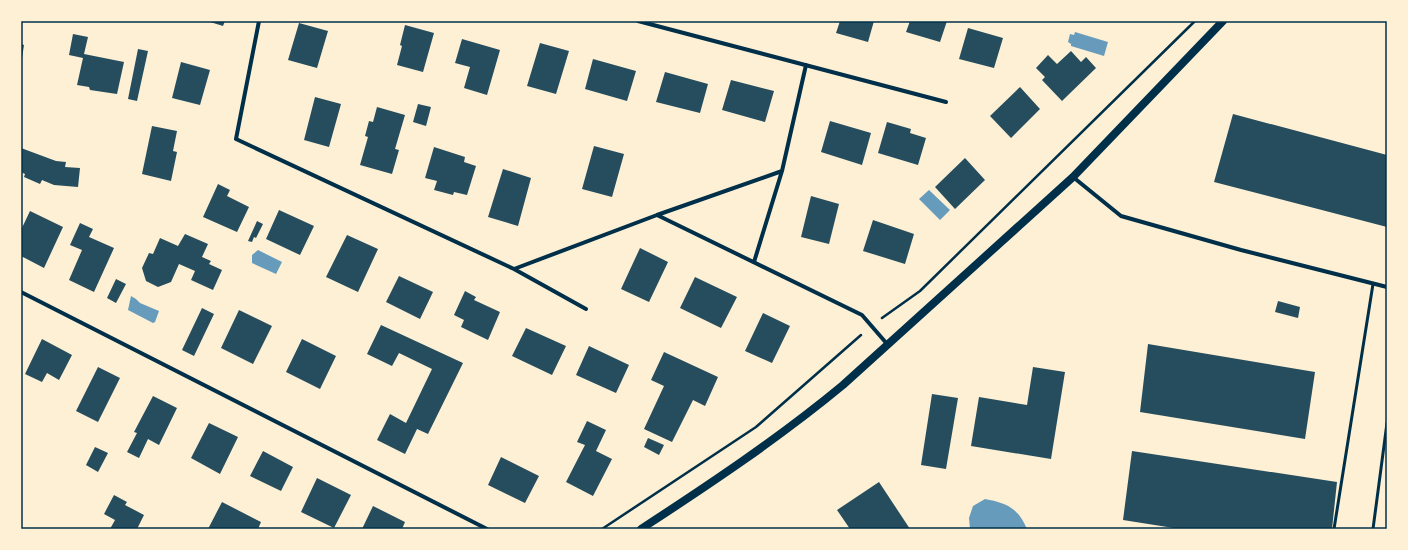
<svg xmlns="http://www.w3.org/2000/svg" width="1408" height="550" font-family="'Space Grotesk',sans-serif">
<rect width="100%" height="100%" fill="#fdf0d5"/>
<!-- water -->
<path fill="#669bbc" d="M1075,32L1108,42L1104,56L1071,46V44L1068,42L1070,34L1074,35Z
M929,190L950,210L940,220L919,199Z
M258,250L282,262L276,274L252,263V255Z
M131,296L136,299L140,303L159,311L155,322L153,323L128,310Z
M985,499C1007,503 1018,508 1027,529H970L969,518L973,506Z"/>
<!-- building -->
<path fill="#264d5e" d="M207,21H225L223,26Z
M840,21H874L868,42L836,33Z
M910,21H947L940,42L906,32Z
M299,23L328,31L317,68L288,60Z
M405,25L434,33L423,72L397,65L402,46L400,45Z
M968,28L1003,38L994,68L959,59Z
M73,34L88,37L84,54L124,62L117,94L90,90L89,87L77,85L83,58L69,55Z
M462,39L500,50L487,95L464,88L470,67L455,63Z
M540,43L569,51L556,94L527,86Z
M21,44L24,45L22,58H21Z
M138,49L148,51L137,101L128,99Z
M1071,51L1081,62L1086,57L1096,68L1062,101L1042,80L1045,77L1036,68L1048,55L1057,64Z
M593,59L636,71L627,101L585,89Z
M181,62L210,70L200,105L172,98Z
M665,72L708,84L700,113L656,102Z
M731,80L774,91L765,122L722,110Z
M1020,87L1040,109L1011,138L990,116Z
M315,97L341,104L329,147L304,140Z
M418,104L431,107L426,126L413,122Z
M377,107L405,115L395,149L399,150L392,174L360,165L368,137L365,136L369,121L373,122Z
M1233,114L1387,155V227L1214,182Z
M830,121L871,133L862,165L821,152Z
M887,122L911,129L910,133L926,138L918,165L878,153Z
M152,126L177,131L173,151L177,152L171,181L142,174Z
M594,146L624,154L612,197L582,189Z
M434,147L465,157L464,162L476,166L467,195L454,192L453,195L434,190L437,181L425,178Z
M21,148L56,161L66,162L65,167L80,168L78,187L54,185L42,180L40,184L24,177L25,174L21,172Z
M965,158L985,180L955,209L935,187Z
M503,169L531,178L518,226L488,217Z
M218,184L230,190L227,196L249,207L237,232L203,217Z
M811,196L839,204L829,244L801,237Z
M279,210L314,226L300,255L266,239Z
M30,211L63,227L44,268L21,256V230Z
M873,220L914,234L905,264L863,251Z
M257,221L263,224L256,238L254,237L252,242L248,241Z
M80,223L93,229L89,237L114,248L94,292L69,280L82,250L70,245Z
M185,234L208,244L202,257L211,261L209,264L222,270L213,290L191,280L195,271L179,264L171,282L158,287L146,281L142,268L149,253L153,254L160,238L178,246Z
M347,235L378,249L358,292L326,277Z
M640,248L668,262L649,302L621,289Z
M399,276L433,292L420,319L386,302Z
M695,277L737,297L721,328L680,308Z
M116,279L126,284L116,303L107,298Z
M465,291L476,297L474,300L500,312L488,340L461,327L464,320L454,315Z
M1278,301L1300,307L1298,318L1275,312Z
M202,308L214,314L194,356L182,350Z
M239,310L272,326L253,364L221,348Z
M763,313L790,326L772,363L745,351Z
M381,325L463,363L428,434L417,429L405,454L377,440L390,414L406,423L432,369L399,353L392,366L367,354Z
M526,328L566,346L552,375L512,356Z
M42,339L72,355L59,380L47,373L42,382L25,374Z
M302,339L336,356L320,389L286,372Z
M1148,344L1315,372L1305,439L1140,412Z
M589,346L629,365L616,393L576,375Z
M664,352L718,377L705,406L693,400L672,442L644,429L664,386L651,380Z
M98,367L120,378L98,422L76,411Z
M1033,367L1065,372L1051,459L971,446L979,397L1027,405Z
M932,394L958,398L946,469L921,465Z
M153,396L177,408L159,445L148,439L139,458L127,452L137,433L134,432Z
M587,421L606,430L596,451L612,459L593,496L566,482L585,445L577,442Z
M209,423L238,437L220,474L191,458Z
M648,438L664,445L659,455L644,447Z
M95,447L108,453L98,472L86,465Z
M263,451L293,467L281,491L250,476Z
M1132,451L1337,482L1332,529H1180L1123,520Z
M501,457L539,476L525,503L488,485Z
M317,478L351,495L334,528L301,512Z
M879,482L910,529H850L837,510Z
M114,495L127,502L125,505L144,515L137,529H110L115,520L104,514Z
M222,502L261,522L258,529H208Z
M373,506L405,522L402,529H362Z"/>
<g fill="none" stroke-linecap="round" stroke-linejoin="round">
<!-- path -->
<path stroke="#003049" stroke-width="2.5" d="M882,318L920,291L1195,21
M602,529L756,427L861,335"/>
<!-- service -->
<path stroke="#003049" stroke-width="3" d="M1334,529L1373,284
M1373,529L1387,423"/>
<!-- minor -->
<path stroke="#003049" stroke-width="4" d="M259,21L236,139L514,269
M638,21L946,102
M1073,177L1121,216L1241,250L1387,287
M657,215L782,171
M754,262L782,171L806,65
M21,292L487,529
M586,309L514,269L657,215L862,315L888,345"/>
<!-- secondary -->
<path stroke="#003049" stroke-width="8" d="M641,529C710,484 779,438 843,385L1073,177L1223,21"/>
</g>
<!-- border -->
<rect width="1408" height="550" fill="none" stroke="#fdf0d5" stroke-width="44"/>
<rect x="22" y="22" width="1364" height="506" fill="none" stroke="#003049" stroke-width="1.5"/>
</svg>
